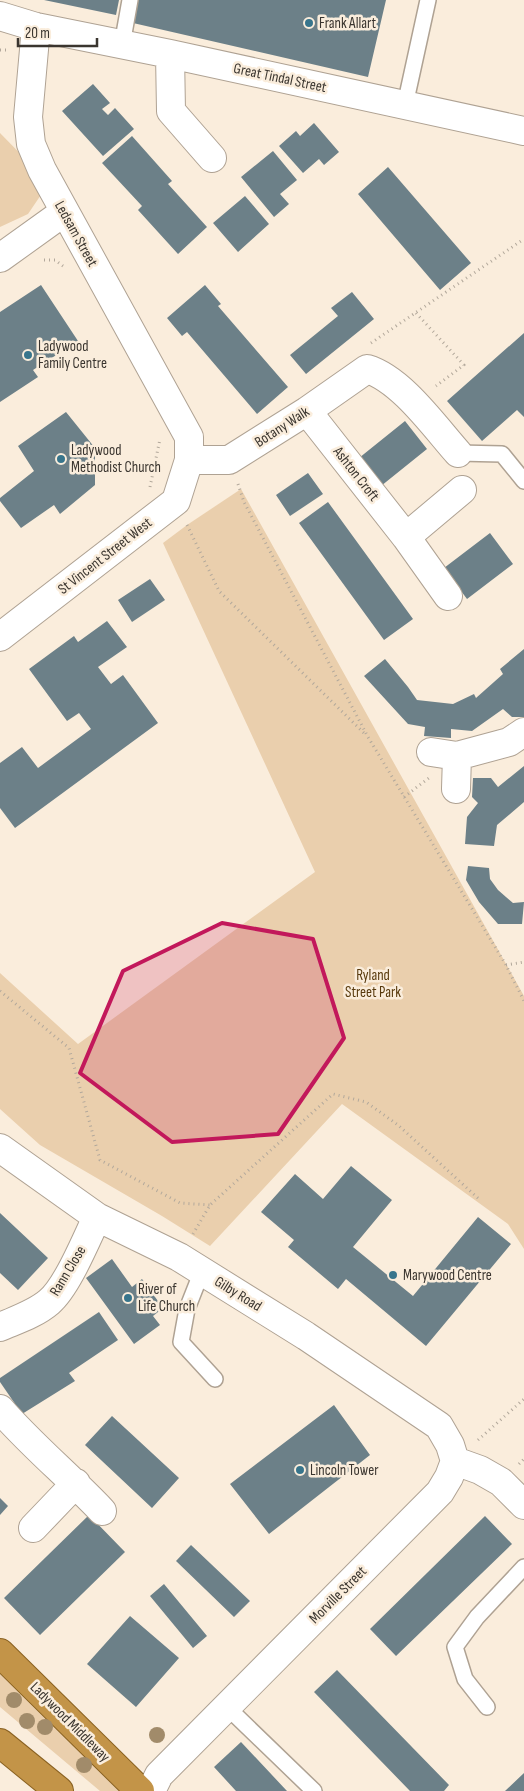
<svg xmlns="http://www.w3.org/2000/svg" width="524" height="1791" font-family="'Sofia Sans Condensed',sans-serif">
<rect width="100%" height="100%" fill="#faeddc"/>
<!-- green -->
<path fill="#eacfad" d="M0,133L49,183L28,214L0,227Z
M241,489L524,996V1249L508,1224L342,1104L210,1246L162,1216L40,1145L0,1109V973L78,1044L315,872L163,543L187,525Z
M0,1666L127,1791H100L0,1707Z"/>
<!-- building -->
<path fill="#6c8088" d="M44,0H119L116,15Z
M138,0H386L368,77L133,23Z
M93,84L110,103L102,109L108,115L115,108L134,129L103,156L62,111Z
M314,123L339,152L324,165L319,159L303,173L279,146L296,131L300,136Z
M132,136L172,181L168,184L207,227L178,254L138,210L142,206L102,163Z
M273,151L297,180L280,194L289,204L274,217L241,177Z
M388,167L471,263L440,290L358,194Z
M245,196L269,224L238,252L213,223Z
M41,285L78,341L33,370L38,377L0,402V312Z
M205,285L221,304L218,306L288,387L257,414L187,332L182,336L167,318Z
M352,292L374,319L306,374L290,355L338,316L331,308Z
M524,333V417L517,410L482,441L447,401Z
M66,412L95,448V485L60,514L54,505L21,528L0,501V498L34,471L18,446Z
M405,421L427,449L381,486L359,458Z
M308,473L323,494L290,516L276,495Z
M328,502L413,619L384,640L299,523Z
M490,533L513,564L467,599L444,568Z
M150,579L165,600L132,622L118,600Z
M107,621L127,647L98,667L111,684L123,675L158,723L15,828L0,808V763L22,747L38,768L91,729L79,713L67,721L29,669L74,636L78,642Z
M524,649V717H512L503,709L472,731L451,729V738L424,736L425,727L408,724L364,676L385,659L408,687L417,700L453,704L474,694L476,698L503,674L500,669Z
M524,766V802L497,825L494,846L465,844L467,817L478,803L472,797L473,778H491L498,787Z
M468,866L489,868L490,879L498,890L513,903L524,902L522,924H498L479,902L466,880Z
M351,1166L392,1200L353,1247L413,1296L478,1217L511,1244L426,1346L346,1279L338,1289L288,1247L294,1240L261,1212L295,1174L323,1199Z
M0,1213L48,1258L18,1290L0,1273Z
M112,1259L132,1287L142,1279L163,1308L153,1316L160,1325L134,1344L86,1278Z
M99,1312L118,1340L69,1373L75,1381L22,1414L0,1382V1378Z
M334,1405L370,1455L269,1534L230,1484Z
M112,1416L179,1478L152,1508L85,1445Z
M0,1498L8,1506L0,1515Z
M89,1515L125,1552L40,1635L4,1598Z
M485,1516L512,1544L396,1656L370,1629Z
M191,1545L250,1601L234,1617L176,1561Z
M164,1584L207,1636L193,1648L150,1596Z
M130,1616L179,1658L136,1707L87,1664Z
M337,1670L449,1785L444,1791H410L314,1692Z
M241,1742L287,1791H236L214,1767Z
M524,1773V1791H505Z"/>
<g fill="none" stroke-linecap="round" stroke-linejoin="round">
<defs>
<path id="service" d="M122,45L130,0
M405,105L428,0
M458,453L502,454L524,481
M202,1271L187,1309L181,1342L215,1379
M227,1707L314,1791
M487,1707L465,1679L455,1647L477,1617L524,1567"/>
<path id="minor" d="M0,16L36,27L170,54L524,131
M170,54L171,111L212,158
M0,258L64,212
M307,411L406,537L448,596
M189,460H229L307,411L367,369C401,379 434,426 458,453
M406,537L462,490
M0,637L176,501L189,460V437L42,170L31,144L28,117L36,27
M431,752L457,756
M456,789L457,756L509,742L524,732
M0,1148L97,1217L179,1257L306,1336L439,1426L450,1445L455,1461
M0,1327C16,1320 35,1314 49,1302C67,1287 86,1240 97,1217
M0,1409C31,1445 69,1476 102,1511
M455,1461L480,1470L501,1482L524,1505
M33,1528L76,1483
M151,1791L159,1775L440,1492L449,1477L455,1461"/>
<path id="trunk" d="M0,1653L140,1791
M0,1743L59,1791"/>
</defs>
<!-- service casing -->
<use href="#service" stroke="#afa293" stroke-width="18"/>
<!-- minor casing -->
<use href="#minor" stroke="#afa293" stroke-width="30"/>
<!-- trunk casing -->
<use href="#trunk" stroke="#896121" stroke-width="30"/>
<!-- path -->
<path stroke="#b2a89b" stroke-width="3" stroke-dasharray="1 4" stroke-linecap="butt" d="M0,50H7
M44,260H55L63,266
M416,313L464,365L436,386
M371,343L524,239
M238,484L244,502L368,737L506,965L524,1001
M150,487L160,439
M187,525L219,591L366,735
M404,797L429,778
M506,965L524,962
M0,991L69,1048L100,1160L180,1203L210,1205
M193,1234L210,1205L333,1094L366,1102L398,1125L480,1200
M478,1440L524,1399
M519,1464L524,1459"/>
<!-- service -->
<use href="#service" stroke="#fff" stroke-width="15"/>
<!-- minor -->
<use href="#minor" stroke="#fff" stroke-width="28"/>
<!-- trunk -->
<use href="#trunk" stroke="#c39448" stroke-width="28"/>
</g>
<!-- trees -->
<g fill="#a18b6a">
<circle cx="14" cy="1700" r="8"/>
<circle cx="27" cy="1721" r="8"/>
<circle cx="45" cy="1727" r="8"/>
<circle cx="157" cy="1735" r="8"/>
<circle cx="84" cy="1765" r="8"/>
</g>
<!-- marked area -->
<path fill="#c2185b" fill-opacity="0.2" stroke="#c2185b" stroke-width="4" stroke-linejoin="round" d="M222,923L313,939L344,1038L278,1134L172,1142L80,1073L123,971Z"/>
<!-- markers -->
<g fill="#38758c" stroke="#faeddc" stroke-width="2">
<circle cx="309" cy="23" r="5"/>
<circle cx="28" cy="355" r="5"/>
<circle cx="61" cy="459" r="5"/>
<circle cx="393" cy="1275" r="5"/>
<circle cx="128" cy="1298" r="5"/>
<circle cx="300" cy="1470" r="5"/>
</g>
<g text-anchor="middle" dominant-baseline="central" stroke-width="5" stroke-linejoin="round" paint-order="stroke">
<!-- poi labels -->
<g font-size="15" fill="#3a352f" stroke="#faeddc" text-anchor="start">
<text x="319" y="23">Frank Allart</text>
<text x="38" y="346">Ladywood<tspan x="38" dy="17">Family Centre</tspan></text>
<text x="71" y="450">Ladywood<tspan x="71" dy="17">Methodist Church</tspan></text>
<text x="403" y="1275">Marywood Centre</text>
<text x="138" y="1289">River of<tspan x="138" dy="17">Life Church</tspan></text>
<text x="310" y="1470">Lincoln Tower</text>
</g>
<!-- street labels -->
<g font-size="15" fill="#3a352f" stroke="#faeddc">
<text transform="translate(280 78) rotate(12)">Great Tindal Street</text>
<text transform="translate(76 234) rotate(61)">Ledsam Street</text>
<text transform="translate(282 427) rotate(-33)">Botany Walk</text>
<text transform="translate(356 474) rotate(52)">Ashton Croft</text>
<text transform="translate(105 556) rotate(-38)">St Vincent Street West</text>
<text transform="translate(68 1271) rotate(-59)">Rann Close</text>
<text transform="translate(238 1294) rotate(32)">Gilby Road</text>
<text transform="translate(338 1595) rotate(-45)">Morville Street</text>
<text transform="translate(70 1722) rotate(45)">Ladywood Middleway</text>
</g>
<!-- park labels -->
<g font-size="15" fill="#583a0d" stroke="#faeddc">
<text x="373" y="975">Ryland<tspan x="373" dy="17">Street Park</tspan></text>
</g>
</g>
<!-- scale -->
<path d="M18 38v8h79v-8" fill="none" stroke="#3a352f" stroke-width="2.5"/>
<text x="25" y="38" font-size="15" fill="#3a352f" stroke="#faeddc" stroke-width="4" paint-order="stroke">20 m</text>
</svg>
